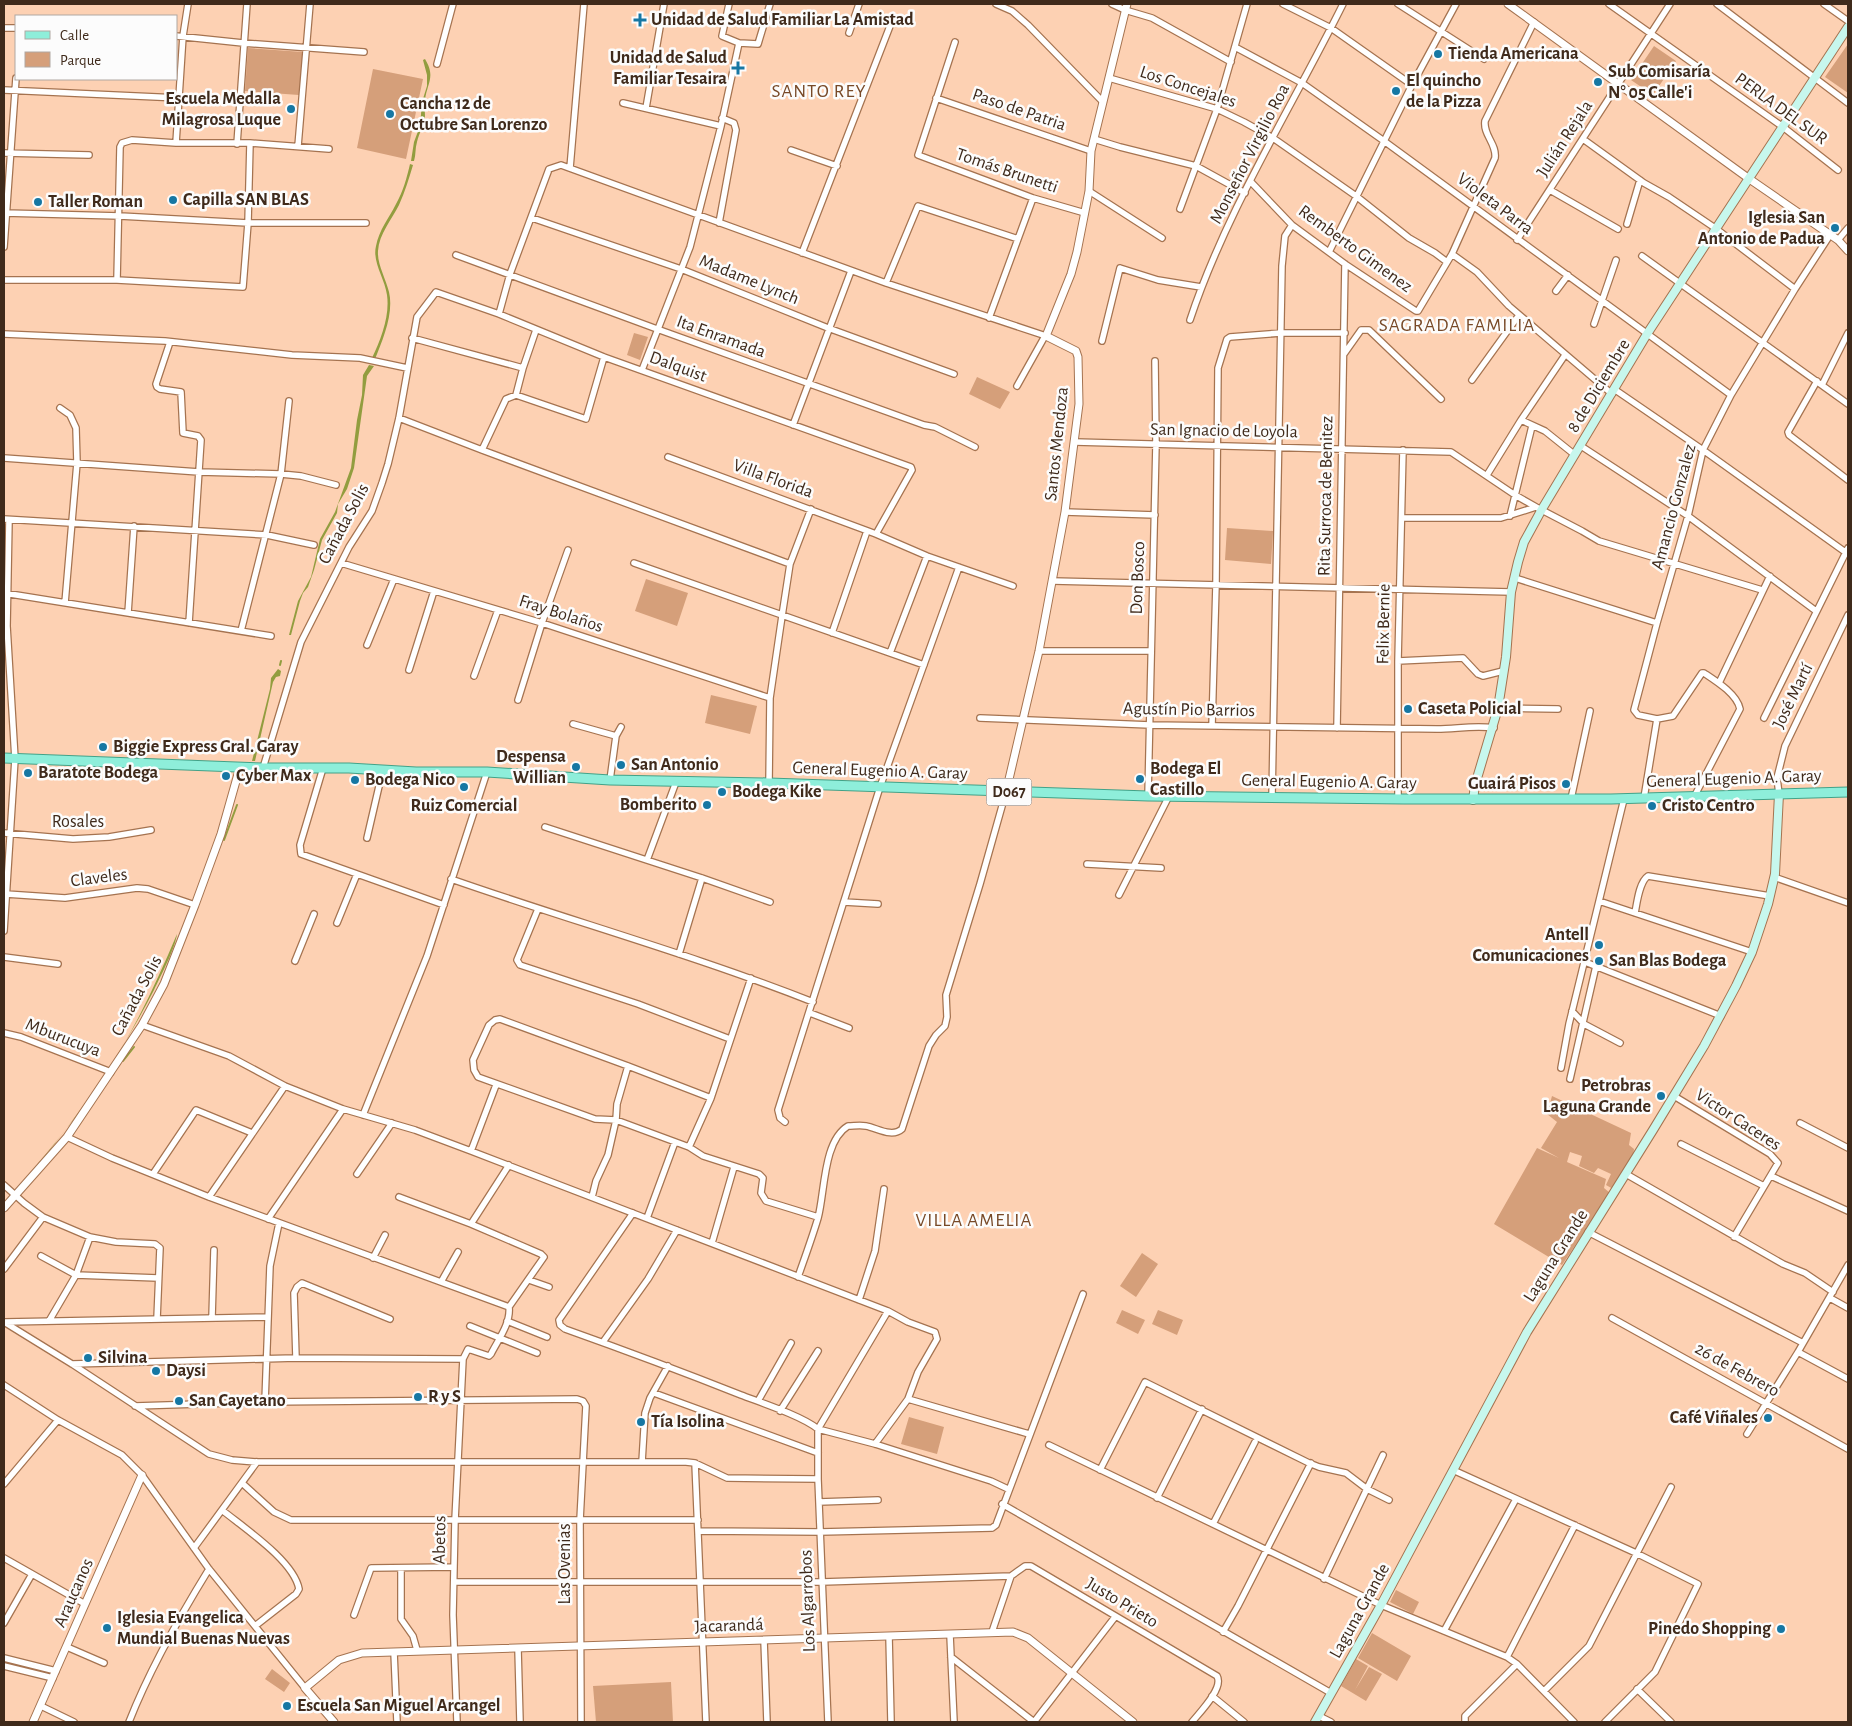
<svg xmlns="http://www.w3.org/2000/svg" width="1852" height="1726" font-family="'Alegreya Sans',sans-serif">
<rect width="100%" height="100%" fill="#fdd1b3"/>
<!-- green -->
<path fill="#d59f7a" d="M1848,44V93L1825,77Z
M1654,46L1676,61L1653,95L1631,80Z
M248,48L303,52L299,95L245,91Z
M373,69L423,79L406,159L357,148Z
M634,333L648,337L640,360L627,355Z
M977,377L1010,392L1000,409L969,394Z
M1227,528L1273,531L1271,564L1225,560Z
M646,579L688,593L677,626L635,611Z
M711,695L757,706L750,734L705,723Z
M1552,1096L1631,1133L1629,1145L1634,1149L1633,1157L1613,1189L1606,1185L1611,1174L1598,1168L1594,1173L1579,1166L1582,1156L1570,1152L1567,1162L1606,1179L1604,1188L1610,1193L1562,1265L1494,1224L1537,1148L1559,1158L1541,1148L1557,1122L1547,1114Z
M1142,1253L1158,1264L1136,1297L1120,1286Z
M1122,1310L1145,1320L1138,1334L1116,1323Z
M1158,1310L1183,1320L1177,1335L1152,1324Z
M909,1417L944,1427L937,1454L901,1444Z
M1396,1590L1419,1602L1413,1614L1390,1602Z
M1372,1633L1411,1656L1397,1681L1358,1658Z
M1356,1659L1368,1666L1355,1690L1369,1667L1382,1674L1366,1701L1341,1686Z
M272,1669L290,1683L284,1692L265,1679Z
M671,1682L673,1722H596L593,1686Z"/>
<!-- water -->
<path fill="#929d3f" d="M425,59C436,77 427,83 425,100C424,106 425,111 425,116C424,126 419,133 417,142C415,148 416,155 414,161H411L414,142L420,126L422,102L427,86V75L423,60Z
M410,164L413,165C409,178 405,192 399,205C392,219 379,234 378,251C377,264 386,279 389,292C394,313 383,339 375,359L372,358C381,339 390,316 387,295C385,279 372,262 376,246C379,230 389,218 396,204C403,192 407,177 410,164Z
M369,365L374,366L367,376L354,468L347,489L338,504L337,513L322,540L314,570L308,587L303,593L300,601L291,635H289L298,601L311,577L320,539L335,512L351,468L357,420L362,395L363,375Z
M278,669L281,671L280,676L276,677L273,682L255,761H252L270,689L271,678Z
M177,934C175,949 161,975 154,990C116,1064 70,1129 15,1191C54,1145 94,1097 124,1044C144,1009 161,972 177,934Z"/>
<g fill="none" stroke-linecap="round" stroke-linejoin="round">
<!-- stream -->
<path stroke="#929d3f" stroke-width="2" d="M280,665L281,661
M224,840L237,805
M123,1061L134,1047"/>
<defs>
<path id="minor" d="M729,4L722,36L739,43L758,44L770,4
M996,4L1012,11L1028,25L1103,102
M1112,4L1125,10L1152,18L1231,62
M1283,4L1331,28L1412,85
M1398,4L1484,59
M1609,4L1783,127L1838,170
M1717,4L1848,103
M1824,4L1848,21
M4,28H16
M849,33L859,4
M176,36L243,43L364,52
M955,42L918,155L1033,198L1085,213
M1235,47L1302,83L1384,141L1731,395
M437,64L453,4
M1109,78L1217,109L1244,122L1273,138L1356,196L1409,238L1435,253L1447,262
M4,90L179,98
M936,98L1091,151
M623,103L721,126
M646,108L664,4
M1094,139L1120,147L1196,166L1245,193
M1583,139L1644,183L1669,197L1715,228L1795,289
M176,143L183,36L188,4
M237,144L247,4
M298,146L310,4
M791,150L837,166
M4,153L89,155
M570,168L584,4
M1251,182L1292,225L1345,264L1416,311H1418L1452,254L1495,158C1497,144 1483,135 1485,121L1534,22
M1550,190L1618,229
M1089,191L1162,238
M1180,209L1217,109L1247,4
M4,213L120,216L248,223H366
M532,218L681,269L828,328L954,374
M719,223L736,130L734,123L722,118
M1627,224L1640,180
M1517,240L1670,4
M1838,240L1848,228
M4,247L16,78
M1329,252L1412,85L1456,4
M802,253L890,26
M1452,254L1477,272L1509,306L1612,394
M456,255L657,329L924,425L935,427L975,447
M1642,256L1848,404
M4,280H117L243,287L248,223L250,143
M117,280L120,147L122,143L132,140L176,143H250L329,149
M886,283L918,206L1018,239
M1556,291L1568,275
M499,314L510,274L549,169L561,165L886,283L1046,336
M989,318L1033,198
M1190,320C1226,211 1292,107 1343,4
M1594,324L1616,260
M4,334L165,341L292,355L360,358L407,368
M412,338L523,368
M1102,341L1120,268L1158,280L1201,287
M170,342L156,384L157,387L160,389L181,392L183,433L198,436L201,440L189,623
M1344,354L1361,330H1369L1441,399
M642,370L690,247L721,126L739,43
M1472,380L1519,315
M1817,381L1788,432L1789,435L1848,480
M1822,385L1848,333
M1017,386L1045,336
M1614,389L1703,450L1848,554
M516,395L523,368L536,330
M60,408L70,415L76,428L77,463L65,603
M399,418L482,450L790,564
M1521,420L1545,431L1575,455
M793,425L851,271
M1075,442L1451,452L1515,495L1536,507
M1581,446L1688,516L1816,611
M482,450L506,399L516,395L586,419L604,357
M668,457L876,534L927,556L1013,586
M4,458L199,472L281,474L301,476L336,485
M1487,475L1521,420L1565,355
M1065,512L1155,515
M1510,516L1532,426
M1402,518H1501L1536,507L1582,531L1599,541L1762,590
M4,519L267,535L314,545
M341,563L542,623L770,698
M634,563L924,665
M1515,578L1657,623
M1053,581L1511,592
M4,593L271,636
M128,613L134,526
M241,631L281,474L289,401
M832,633L867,531
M367,645L394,579
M1039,651H1151
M890,653L927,556
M1398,661L1463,658L1478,674L1483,676L1503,671
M409,670L434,591
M474,676L498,610
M1719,683L1770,576
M518,700L542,623L568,550
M1498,708L1558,709
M980,718L1150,725L1437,729C1456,729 1475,725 1494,728
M1764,718L1848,548
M573,724L616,736
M1212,726L1216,585L1218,368L1227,339L1230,337L1281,333H1345
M1337,728L1345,264
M263,768L301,642L349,547L372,511L382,483L388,464L399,418L417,317L436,292L499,314L604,357L911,467L912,470L876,534
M323,768L300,845L301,854L444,905
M610,780L616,736L621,727
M769,783L770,698L782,616L790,564L811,509
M1779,794L1777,778L1785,746L1848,615
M1148,796L1156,444L1155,361
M1272,797L1282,266L1285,236L1292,225
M1694,797L1740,709C1737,694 1716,681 1704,673H1702L1673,716L1657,719L1638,715L1634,710L1657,623L1688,516L1703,450L1731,395L1795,289L1830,235
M1644,798L1657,719
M1398,799V661L1403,450
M1571,799L1590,711
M545,827L702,878L770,902
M4,833L73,839L109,837L151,830
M367,838L383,769
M647,860L676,782
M1087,864L1161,868
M1774,877L1848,903
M451,879C571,921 694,955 813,1002
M6,894L65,898L137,888L148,889L195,905
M1119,895L1169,796
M1599,901L1752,952
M844,902L878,904
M538,909L517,960L520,965L638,1004L730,1039
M1635,913C1637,903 1639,882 1648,876L1770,896
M337,923L357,874
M4,931L15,759L7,626L9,520
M679,954L702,878
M4,957L58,964
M295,961L314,914
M1585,962L1721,1016
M1572,1011L1584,1024L1620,1043
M810,1013L849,1028
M142,1025L229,1056L285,1086L343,1109L415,1130L471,1151L888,1311L818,1429V1479L828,1722
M4,1033L21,1037L111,1072
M1561,1068L1569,1024L1624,799
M1570,1079L1596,966
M1674,1096L1770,1154L1778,1163L1734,1237
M711,1098L628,1066L500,1019L495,1020L489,1025L473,1060L474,1070L478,1077L595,1119L616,1120L689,1147L703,1156L759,1174L763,1178L761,1193L766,1201L818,1217
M363,1115L427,956L487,772
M785,1122L780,1118L778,1110L880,787L959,567
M1800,1123L1848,1148
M67,1137L112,1158L209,1197L509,1307
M1681,1144L1764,1186
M689,1147L711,1098L751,978
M471,1151L496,1085
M153,1174L196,1110L252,1133
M357,1174L392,1123
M1626,1174L1783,1264L1805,1273L1833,1292
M1771,1176L1848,1211
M4,1185L24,1203L43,1217L90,1237L116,1242L155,1244L160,1248L157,1319
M209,1197L285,1086
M399,1197L471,1224L541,1254L544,1257L509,1307C511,1323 498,1340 491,1354L489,1356L468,1349L463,1359L455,1520L453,1615L457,1722
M592,1197L596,1181L608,1155L616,1120L617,1104L628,1066
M633,1213L559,1320L560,1325L565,1329C624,1350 683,1372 741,1395C762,1403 802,1416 818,1429L875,1444L991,1481L1008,1489
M647,1218L675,1142
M268,1219L343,1109
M471,1224L509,1165
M1588,1232L1803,1343
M712,1243L734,1167
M41,1256L76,1275L158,1278
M373,1258L385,1235
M4,1269L43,1217
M798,1277C805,1257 812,1238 818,1218C825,1192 823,1141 848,1126C854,1126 860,1125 866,1126C877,1128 892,1138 902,1129L929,1046L936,1035L945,1026L947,1017L946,995L980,884L1006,792
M529,1280L549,1287
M441,1282L458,1252
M1830,1298L1848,1308
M859,1300L875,1251L884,1189
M212,1318L214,1250
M1612,1318L1848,1449
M49,1321L76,1275L90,1237
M507,1321L547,1337
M4,1322L72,1364L209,1454L232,1460L257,1462H686L695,1463L727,1478L818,1479
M5,1322L268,1317
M470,1326L537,1353
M603,1342L648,1279L677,1230
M1798,1352L1848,1379
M296,1358L294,1293L297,1287L302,1283L390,1319
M72,1364L296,1358L463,1359
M4,1385L58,1420L122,1455L142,1475L209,1569L305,1688
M654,1393L818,1453
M908,1399L1029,1434
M758,1401L791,1343
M265,1402L270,1266L279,1223
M135,1406L265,1402L577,1399L583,1401L586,1406L580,1520L581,1722
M780,1411L818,1351
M1747,1434L1798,1352L1848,1265
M875,1444L908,1399L918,1372L937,1339L935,1332L908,1322L888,1311
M1049,1445L1381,1605L1507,1657L1517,1664L1574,1722
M642,1462L645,1413L650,1398L668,1366
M695,1463L706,1722
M1100,1470L1145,1382L1309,1463L1319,1467L1346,1473L1367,1489L1389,1500
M1453,1470L1636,1553L1698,1584L1655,1672L1605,1722
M242,1483L274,1512L291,1520H698
M4,1484L58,1420
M1157,1498L1202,1409
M819,1502L878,1500
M1002,1504L1331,1693
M222,1510C244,1528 294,1561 299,1589L296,1594L255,1626
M1213,1524L1255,1442
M698,1531L820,1532L992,1528L996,1525L1083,1294
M194,1548L257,1462
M4,1558L85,1604
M401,1568V1619L413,1636L417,1650
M1011,1576L1025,1566H1031L1217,1676C1224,1688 1200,1712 1192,1722
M1324,1579L1383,1455
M454,1582H822L1011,1576L992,1632
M354,1615L371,1568L454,1567
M4,1623L32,1574
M1444,1631L1516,1499
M1223,1632L1238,1606L1311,1463
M950,1635L954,1722
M889,1636L891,1722
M764,1640L767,1722
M67,1647L104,1663
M518,1649L520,1722
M394,1652L397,1722
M951,1657L1034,1722
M1507,1657L1575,1525
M4,1658L56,1671
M4,1666L53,1678
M1637,1689L1671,1722
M1544,1691L1589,1646L1671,1487
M1212,1696L1244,1722
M41,1706L74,1722
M1319,1716L1331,1722
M129,1722C149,1671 180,1616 209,1569
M1034,1722L1115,1617
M1465,1722V1716L1517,1664"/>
<path id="tertiary" d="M1508,4L1748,178L1838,240L1848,251
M1006,792L1039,651L1065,512L1079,404L1078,357L1076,351L1046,336L1071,274L1077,252L1089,191L1091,151L1127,4
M4,1208L67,1137L142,1025L164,984L195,905L221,834L240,767
M33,1722L142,1475
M334,1722L305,1688L339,1660L362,1653L1013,1632L1028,1638L1133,1722"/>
<path id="secondary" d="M1473,800L1475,785L1498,708L1506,657L1511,592L1518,562L1524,542L1542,509L1647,334L1848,27
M1315,1722L1381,1605L1527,1332L1653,1130L1704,1046L1736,986L1752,952L1768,904L1775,874L1779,794"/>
<path id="primary" d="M4,758L263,768H349L416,772H487L610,780L769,783L1148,796L1404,799H1611L1848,792"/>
</defs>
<!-- minor casing -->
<use href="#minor" stroke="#a57350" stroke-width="8"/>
<!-- tertiary casing -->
<use href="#tertiary" stroke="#a57350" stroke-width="9"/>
<!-- secondary casing -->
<use href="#secondary" stroke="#a57350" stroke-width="10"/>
<!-- primary casing -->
<use href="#primary" stroke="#42a288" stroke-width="11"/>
<!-- minor -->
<use href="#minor" stroke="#fff" stroke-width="5.5"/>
<!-- tertiary -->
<use href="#tertiary" stroke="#fff" stroke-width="7"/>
<!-- secondary -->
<use href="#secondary" stroke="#c7f7ed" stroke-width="8"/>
<!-- primary -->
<use href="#primary" stroke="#8eeeda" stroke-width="9"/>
</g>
<!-- markers -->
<g fill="#1677a3" stroke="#fcfcfc" stroke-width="2">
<path d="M637.5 12.5h5v5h5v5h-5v5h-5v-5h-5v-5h5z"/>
<circle cx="1438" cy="54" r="5"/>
<path d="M735.5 60.5h5v5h5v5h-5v5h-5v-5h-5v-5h5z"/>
<circle cx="1598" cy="82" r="5"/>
<circle cx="1396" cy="91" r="5"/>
<circle cx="291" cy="109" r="5"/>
<circle cx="390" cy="114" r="5"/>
<circle cx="173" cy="200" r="5"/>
<circle cx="38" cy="202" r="5"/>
<circle cx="1835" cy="228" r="5"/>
<circle cx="1408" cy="709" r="5"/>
<circle cx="103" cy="747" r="5"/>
<circle cx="621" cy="765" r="5"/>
<circle cx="576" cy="767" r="5"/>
<circle cx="28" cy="773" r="5"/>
<circle cx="226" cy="776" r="5"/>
<circle cx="1140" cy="779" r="5"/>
<circle cx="355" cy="780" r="5"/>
<circle cx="1566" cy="784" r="5"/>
<circle cx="464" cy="787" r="5"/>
<circle cx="722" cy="792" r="5"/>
<circle cx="707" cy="805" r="5"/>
<circle cx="1652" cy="806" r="5"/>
<circle cx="1599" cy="945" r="5"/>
<circle cx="1599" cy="961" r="5"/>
<circle cx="1661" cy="1096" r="5"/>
<circle cx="88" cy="1358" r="5"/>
<circle cx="156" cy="1371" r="5"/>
<circle cx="418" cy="1397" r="5"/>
<circle cx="179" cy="1401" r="5"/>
<circle cx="1768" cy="1418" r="5"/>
<circle cx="641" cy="1422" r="5"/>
<circle cx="107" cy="1628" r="5"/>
<circle cx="1781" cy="1629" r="5"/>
<circle cx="287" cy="1706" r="5"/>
</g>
<g text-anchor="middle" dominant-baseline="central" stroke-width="5" stroke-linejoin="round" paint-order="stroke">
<!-- shield labels -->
<rect fill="#fcfcfc" stroke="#78695e" stroke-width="1" x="986.5" y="778.5" width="45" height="27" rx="4"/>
<g font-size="16" font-weight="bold" fill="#3f2a1b">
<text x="1009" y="792">D067</text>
</g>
<!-- poi labels -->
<g font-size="18" font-weight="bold" fill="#3f2a1b" stroke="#fcfcfc" text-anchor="start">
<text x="651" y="20">Unidad de Salud Familiar La Amistad</text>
<text x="1448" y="54">Tienda Americana</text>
<text x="727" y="58" text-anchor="end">Unidad de Salud<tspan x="727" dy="21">Familiar Tesaira</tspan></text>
<text x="1608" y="72">Sub Comisaría<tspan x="1608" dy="21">N° 05 Calle'i</tspan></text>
<text x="1406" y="81">El quincho<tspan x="1406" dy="21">de la Pizza</tspan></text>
<text x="281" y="99" text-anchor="end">Escuela Medalla<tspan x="281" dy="21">Milagrosa Luque</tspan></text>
<text x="400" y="104">Cancha 12 de<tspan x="400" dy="21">Octubre San Lorenzo</tspan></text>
<text x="183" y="200">Capilla SAN BLAS</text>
<text x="48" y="202">Taller Roman</text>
<text x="1825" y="218" text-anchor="end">Iglesia San<tspan x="1825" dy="21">Antonio de Padua</tspan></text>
<text x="1418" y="709">Caseta Policial</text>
<text x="113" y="747">Biggie Express Gral. Garay</text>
<text x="566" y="757" text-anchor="end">Despensa<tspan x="566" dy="21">Willian</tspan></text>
<text x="631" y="765">San Antonio</text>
<text x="1150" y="769">Bodega El<tspan x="1150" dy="21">Castillo</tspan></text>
<text x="38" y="773">Baratote Bodega</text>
<text x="236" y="776">Cyber Max</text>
<text x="365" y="780">Bodega Nico</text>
<text x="1556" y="784" text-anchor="end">Guairá Pisos</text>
<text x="732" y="792">Bodega Kike</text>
<text x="697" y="805" text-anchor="end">Bomberito</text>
<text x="464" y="806" text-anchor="middle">Ruiz Comercial</text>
<text x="1662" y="806">Cristo Centro</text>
<text x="1589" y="935" text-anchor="end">Antell<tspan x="1589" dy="21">Comunicaciones</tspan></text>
<text x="1609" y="961">San Blas Bodega</text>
<text x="1651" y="1086" text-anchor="end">Petrobras<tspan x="1651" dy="21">Laguna Grande</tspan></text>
<text x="98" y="1358">Silvina</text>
<text x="166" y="1371">Daysi</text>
<text x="428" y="1397">R y S</text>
<text x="189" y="1401">San Cayetano</text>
<text x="1758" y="1418" text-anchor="end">Café Viñales</text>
<text x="651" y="1422">Tía Isolina</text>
<text x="117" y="1618">Iglesia Evangelica<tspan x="117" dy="21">Mundial Buenas Nuevas</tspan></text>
<text x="1771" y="1629" text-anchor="end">Pinedo Shopping</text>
<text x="297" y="1706">Escuela San Miguel Arcangel</text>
</g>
<!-- street labels -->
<g font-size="18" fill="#3f2a1b" stroke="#fcfcfc">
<text transform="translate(1188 87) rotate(18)">Los Concejales</text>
<text transform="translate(1781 109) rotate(36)">PERLA DEL SUR</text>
<text transform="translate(1019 110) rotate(19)">Paso de Patria</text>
<text transform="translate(1565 139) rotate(-57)">Julián Rejala</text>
<text transform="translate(1250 154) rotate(-63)">Monseñor Virgilio Roa</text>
<text transform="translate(1007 171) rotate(19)">Tomás Brunetti</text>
<text transform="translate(1495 204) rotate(37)">Violeta Parra</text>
<text transform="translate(1355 249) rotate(36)">Remberto Gimenez</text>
<text transform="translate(749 280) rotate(22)">Madame Lynch</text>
<text transform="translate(721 337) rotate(20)">Ita Enramada</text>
<text transform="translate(678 367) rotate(20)">Dalquist</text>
<text transform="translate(1599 386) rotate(-59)">8 de Diciembre</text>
<text transform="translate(1224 431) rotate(1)">San Ignacio de Loyola</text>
<text transform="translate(1057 444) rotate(-84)">Santos Mendoza</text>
<text transform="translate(773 479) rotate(20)">Villa Florida</text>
<text transform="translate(1326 496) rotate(-89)">Rita Surroca de Benitez</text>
<text transform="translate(1674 507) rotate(-75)">Amancio Gonzalez</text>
<text transform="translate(344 524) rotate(-62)">Cañada Solis</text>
<text transform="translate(1138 578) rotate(-88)">Don Bosco</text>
<text transform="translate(561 614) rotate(18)">Fray Bolaños</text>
<text transform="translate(1384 624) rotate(-89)">Felix Bernie</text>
<text transform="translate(1793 696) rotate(-64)">José Martí</text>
<text transform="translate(1189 710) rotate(1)">Agustín Pio Barrios</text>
<text transform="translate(880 771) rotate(2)">General Eugenio A. Garay</text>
<text transform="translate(1734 779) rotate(-2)">General Eugenio A. Garay</text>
<text transform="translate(1329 782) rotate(1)">General Eugenio A. Garay</text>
<text x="78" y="822">Rosales</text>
<text transform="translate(99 878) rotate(-7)">Claveles</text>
<text transform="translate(137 996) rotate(-62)">Cañada Solis</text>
<text transform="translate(63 1038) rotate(21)">Mburucuya</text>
<text transform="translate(1738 1120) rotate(33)">Victor Caceres</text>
<text transform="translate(1556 1256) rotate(-58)">Laguna Grande</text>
<text transform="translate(1737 1370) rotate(29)">26 de Febrero</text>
<text transform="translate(440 1540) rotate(-89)">Abetos</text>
<text transform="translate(565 1564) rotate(-90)">Las Ovenias</text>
<text transform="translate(74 1593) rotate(-66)">Araucanos</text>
<text transform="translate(808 1601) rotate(-92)">Los Algarrobos</text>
<text transform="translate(1122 1603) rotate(31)">Justo Prieto</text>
<text transform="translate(1360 1611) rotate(-61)">Laguna Grande</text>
<text transform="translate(729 1626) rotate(-2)">Jacarandá</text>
</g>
<!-- neighbourhood labels -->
<g font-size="19" letter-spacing="1" fill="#784927" stroke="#fcfcfc">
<text x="819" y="91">SANTO REY</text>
<text x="1457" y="325">SAGRADA FAMILIA</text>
<text x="974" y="1220">VILLA AMELIA</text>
</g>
</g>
<!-- border -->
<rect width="1852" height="1726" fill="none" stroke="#3f2a1b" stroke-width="10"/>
<!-- legend -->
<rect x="15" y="15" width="162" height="65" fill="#fcfcfc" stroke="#b0a8a2"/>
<rect x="25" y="31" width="25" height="8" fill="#8eeeda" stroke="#b0a8a2"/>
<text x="60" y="40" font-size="15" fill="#3f2a1b">Calle</text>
<rect x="25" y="52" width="25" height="15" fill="#d59f7a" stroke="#b0a8a2"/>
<text x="60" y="65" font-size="15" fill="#3f2a1b">Parque</text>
</svg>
